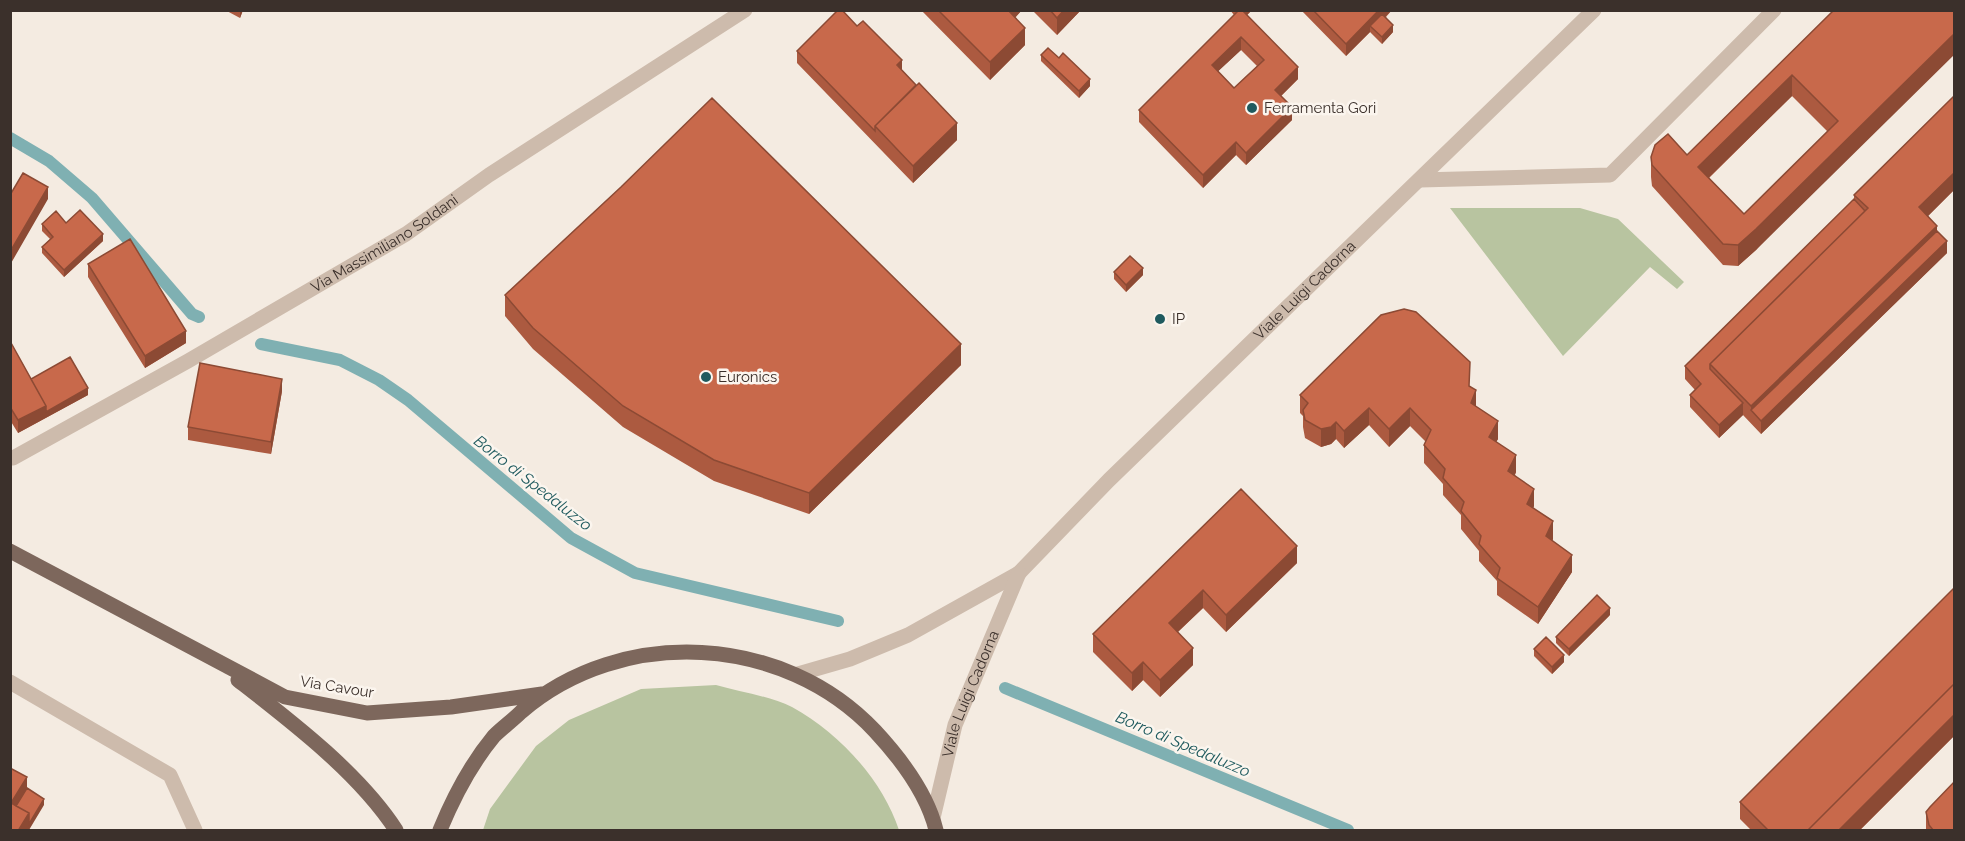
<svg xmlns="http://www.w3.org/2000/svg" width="1965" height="841" font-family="Raleway,sans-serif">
<rect width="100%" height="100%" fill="#f4ebe1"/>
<!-- green -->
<path fill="#b8c4a0" d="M1450,208H1580L1618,219L1684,282L1677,289L1650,267L1563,356Z
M716,685C740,692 770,696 792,707C839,733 882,779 899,830H483L490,809L536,746L569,720L641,689Z"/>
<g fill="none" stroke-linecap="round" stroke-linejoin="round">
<!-- stream -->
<path stroke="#7fb0b2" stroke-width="12" d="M10,138L49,161L92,198L192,314L199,317
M261,344L340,360L379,380L408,400L571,538L635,573L838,621
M1005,688L1348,830"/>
<!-- minor -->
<g stroke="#cdbbac" stroke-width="15">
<path d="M1420,180L1610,175L1774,10"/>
<path id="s1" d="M13,458L188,361L406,234L489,175L745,10"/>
<path id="s2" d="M798,674L850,659L908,635L1019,573L1109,480L1594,10"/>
<path d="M10,682L170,775L195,830"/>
<path id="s3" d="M933,818L955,725L1019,573"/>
</g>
<!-- major -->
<path stroke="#7d675c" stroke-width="15" d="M10,551L285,697L367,713L451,707L542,694
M238,680C292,722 359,773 396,830
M440,830C454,796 470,765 494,736C502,728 513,720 521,712C622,625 784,634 875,731C901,759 927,793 936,830"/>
</g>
<!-- wall -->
<path fill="#ac5a40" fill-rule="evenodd" d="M225,10H243L240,18Z
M921,10H1022L1015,18L1025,45L990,80Z
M1032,10H1081L1057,35Z
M1230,10H1252L1247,15L1298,79L1281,96L1292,120L1246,165L1236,155L1203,188L1139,122V110L1234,15ZM1241,50L1257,66L1234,88L1218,71Z
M1301,10H1392L1386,17L1393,32L1382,44L1370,32L1346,56Z
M1834,10H1954L1756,250L1738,266L1723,265L1652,186L1651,177V157L1687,155ZM1792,96L1828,132L1744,214L1709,178Z
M857,26L902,70L957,140L913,183L797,63V51Z
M1041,55L1090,86L1079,98L1041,61Z
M1954,96V190L1928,216L1937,231L1947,253L1761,434L1743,415L1719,438L1690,407V395L1695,390L1685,379V366L1854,199V195Z
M66,223L103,241L64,277L42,253V247L50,239L42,231V224Z
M88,264L186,343L145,368L88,277Z
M1114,272L1143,275L1126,292L1114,279Z
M505,295L961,365L809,514L714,481L623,427L533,349L505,316Z
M10,341L31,379L88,395L18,433L10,420Z
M1470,387L1476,407L1498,439L1496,442L1516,472L1515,475L1534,506L1533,508L1553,539L1552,541L1572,572L1538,624L1497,595V581L1479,561V551L1461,529V515L1443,495V484L1424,463V445L1426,442L1410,426L1389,447L1369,425L1344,448L1336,439L1331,444L1321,447L1305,438L1303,427V416L1300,413V395Z
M282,391L271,454L188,440V427Z
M1241,489L1297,563L1226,632L1203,608L1178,632L1193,665L1160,697L1143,680L1132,691L1093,652V634Z
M1610,615L1569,656L1556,643V637Z
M1534,649L1564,662L1552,674L1534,656Z
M1954,736L1859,831H1752L1740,819V802Z
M1926,812L1954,831H1926Z"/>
<!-- shaded-wall -->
<path fill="#8c4a34" d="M240,10H243L240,18Z
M1006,10H1022L1006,27Z
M1064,10H1081L1057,35V18Z
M1241,10H1252L1241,21Z
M1379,10H1392L1373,29L1370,26V32L1346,56V44Z
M1393,25V32L1382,44V37Z
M1025,28V45L990,80V62Z
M1954,34V55L1756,250L1738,266V245Z
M1241,37V50L1212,77V65Z
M902,60V73L897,65Z
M1298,67V79L1275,102V90Z
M1792,75V96L1698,188V167Z
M1090,79V86L1079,98V91Z
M1292,107V120L1246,165V153Z
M957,123V140L913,183V166Z
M1236,142V155L1203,188V175Z
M1954,173V190L1919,225V207Z
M48,187V199L10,265V252Z
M1937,226V243L1751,410V406Z
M103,234V241L64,277V270Z
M1947,241V253L1761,434V421Z
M1143,268V275L1126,292V285Z
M186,331V343L145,368V356Z
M961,344V365L809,514V493Z
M282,379V391L271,454V442Z
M88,388V395L18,433V420L46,406Z
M1476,390V407L1471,403Z
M1743,403V415L1719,438V425Z
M1369,408V425L1344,448V431Z
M1410,408V426L1389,447V429Z
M1498,421V439L1489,454V437Z
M1336,422V439L1331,444L1321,447V429Z
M1516,455V472L1508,488V471Z
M1534,489V506L1527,521V504Z
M1553,521V539L1546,554V536Z
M1297,546V563L1226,632V615Z
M1572,555V572L1538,624V607Z
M1203,590V608L1169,640V623Z
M1610,608V615L1569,656V649Z
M1193,648V665L1160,697V680Z
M1564,655V662L1552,674V667Z
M1143,662V680L1132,691V673Z
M1954,715V736L1859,831H1838Z
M27,777V795L14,816L11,803Z
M44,799V805L29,830L18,831L29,813Z"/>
<!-- building -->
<path fill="#c8694b" stroke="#8c4a34" stroke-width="1.5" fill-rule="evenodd" d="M838,10H842L857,26L863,21L902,60L897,65L916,85L875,126V131L797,51Z
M938,10H1008L1025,28L990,62Z
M1050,10H1064L1057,18Z
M1239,10H1242L1298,67L1275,90L1292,107L1246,153L1236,142L1203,175L1139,110ZM1241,37L1264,60L1234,88L1212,65Z
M1313,10H1379L1346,44Z
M1834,10H1954V34L1756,229L1738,245L1723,244L1652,165L1651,157L1655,145L1668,134L1687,155ZM1792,75L1838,121L1744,214L1698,167Z
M1382,14L1393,25L1382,37L1370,26Z
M1048,48L1059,58L1063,53L1090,79L1079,91L1041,55Z
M919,83L957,123L913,166L875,126Z
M1954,96V173L1919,207L1937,226L1751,406L1710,364L1868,208L1854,195Z
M712,98L961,344L809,493L714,460L623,406L533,328L505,295L621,187Z
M23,173L48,187L10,252V195Z
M1854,199L1865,211L1710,364V369L1743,403L1719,425L1690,395L1701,384L1685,366Z
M80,210L103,234L64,270L42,247L53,237L42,224L56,211L66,223Z
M1937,231L1947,241L1761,421L1751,410Z
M130,239L186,331L145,356L88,264Z
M1130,256L1143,268L1126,285L1114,272Z
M1404,309L1416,312L1470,362L1469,386L1476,390L1471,403L1498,421L1489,437L1516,455L1508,471L1534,489L1527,504L1553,521L1546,536L1572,555L1538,607L1497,578L1500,568L1479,544L1481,536L1461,511L1464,502L1443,478L1445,469L1424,445L1431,430L1410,408L1389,429L1369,408L1344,431L1336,422L1331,427L1321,429L1305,420L1303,410L1308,403L1300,395L1381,315Z
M10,341L46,406L18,420L10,407Z
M70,357L88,388L46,412V406L31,379Z
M200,363L282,379L271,442L188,427Z
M1241,489L1297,546L1226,615L1203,590L1169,623L1193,648L1160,680L1143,662L1132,673L1093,634Z
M1954,588V684L1807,831H1769L1740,802Z
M1597,595L1610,608L1569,649L1556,637Z
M1546,637L1564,655L1552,667L1534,649Z
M1954,684V715L1838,831H1807Z
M10,768L27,777L11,803L29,813L18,831H10Z
M1954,782V831H1934L1929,825L1926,812L1930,807Z
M27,788L44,799L29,824V813L16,806Z"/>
<!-- markers -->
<g fill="#1f5a5e" stroke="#fbf5ee" stroke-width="2">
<circle cx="1252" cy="108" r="6"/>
<circle cx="1160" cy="319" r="6"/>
<circle cx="706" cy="377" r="6"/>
</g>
<g text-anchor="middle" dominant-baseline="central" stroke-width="5" stroke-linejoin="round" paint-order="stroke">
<!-- poi labels -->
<g font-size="15" fill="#3b302b" stroke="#fbf5ee" text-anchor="start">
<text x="1264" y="108">Ferramenta Gori</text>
<text x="1172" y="319">IP</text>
<text x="718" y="377">Euronics</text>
</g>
<!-- street labels -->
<g font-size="15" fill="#3b302b" stroke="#fbf5ee">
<text stroke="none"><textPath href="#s1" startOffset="429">Via Massimiliano Soldani</textPath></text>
<text stroke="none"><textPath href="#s2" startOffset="646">Viale Luigi Cadorna</textPath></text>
<text transform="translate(337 687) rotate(9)">Via Cavour</text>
<text stroke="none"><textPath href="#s3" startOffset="130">Viale Luigi Cadorna</textPath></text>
</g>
<!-- water labels -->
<g font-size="16" font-style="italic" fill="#1f5a5e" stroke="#fbf5ee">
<text transform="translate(533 483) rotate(38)">Borro di Spedaluzzo</text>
<text transform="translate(1183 744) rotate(23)">Borro di Spedaluzzo</text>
</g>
</g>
<!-- border -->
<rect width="1965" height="841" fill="none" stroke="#3b302b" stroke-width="24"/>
</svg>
